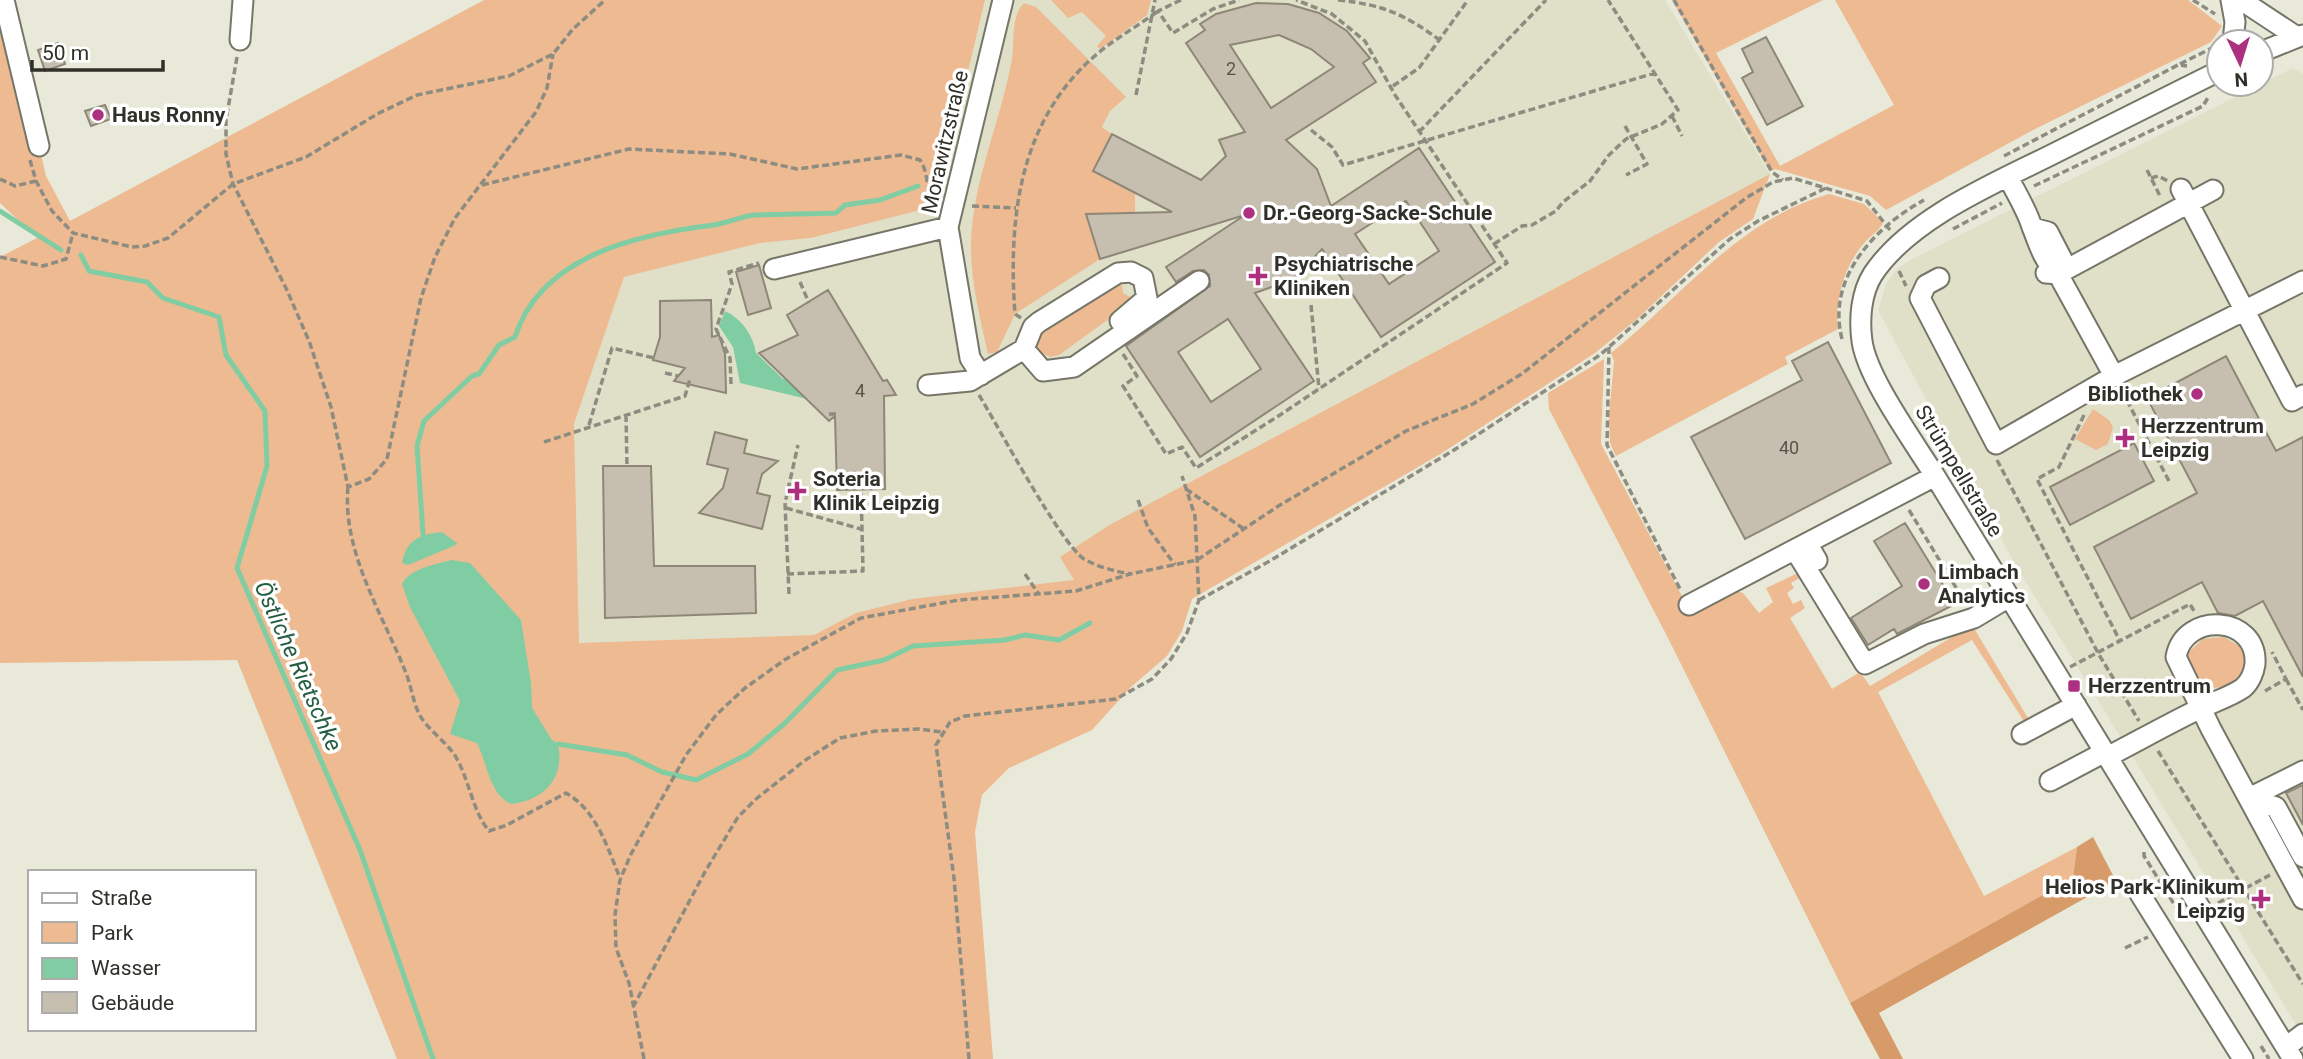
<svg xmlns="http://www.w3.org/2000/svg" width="2303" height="1059" font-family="Roboto,sans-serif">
<rect width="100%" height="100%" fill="#e8e9d8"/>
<!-- built -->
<path fill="#dfe0c7" d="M985,0H1665L1770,174L1111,524L1060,557L1075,580L912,599L856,613L814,635L578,643L574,424L624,277L760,243L811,238L936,205Z
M2293,68L2303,74V1036L2016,566L1878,310L1886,284L1895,271L1910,260Z"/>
<!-- green -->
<path fill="#edba92" d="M0,0H5L46,176L70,221L484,0H985L936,206L811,238L760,243L624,277L574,424L579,643L814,635L856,613L912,599L1074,580L1060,557L1111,524L1770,174L1753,219L1719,242L1637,319L1595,353L1442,453L1192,599L1182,631L1167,656L1131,687L1092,730L1009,768L982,795L975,832L993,1059H397L237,660L0,663V257L37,238L0,203Z
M1051,0H1151L1147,15L1100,49L1097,46L1106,36L1082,12L1068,18Z
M1672,0H1823L1716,53L1780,166L1894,105L1835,0H2188L2222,26L2211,42L2035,129L1886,210L1870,196L1775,169L1770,171Z
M1024,3L1036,7L1126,97L1110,111L1102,127L1112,134L1093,171L1135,193V213L1086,214L1100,259L1015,314L997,352L988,354C980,317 970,280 971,242C973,181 1001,120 1012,59C1015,40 1010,18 1024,3Z
M1829,194L1864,204L1883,222C1880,231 1871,235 1865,242C1844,266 1835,298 1838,329L1785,357L1788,364L1616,456L1610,443L1609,415L1614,361L1611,353C1683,296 1737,220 1829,194Z
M1121,280L1123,293L1135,300L1059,355L1051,357L1040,353L1035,342L1036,334Z
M1604,359L1601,444L1691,613L1736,591L1743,593L1759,613L1773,602L1766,588L1798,573L1801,577L1791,583L1794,588L1787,593L1793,604L1801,600L1805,608L1790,618L1832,689L1860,672L1870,686L1972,625L2031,723L2027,726L1972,640L1878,692L1984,896L2077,847L2073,878L1850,1003L1668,638L1549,409L1548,393Z
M2093,409L2109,420L2113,427L2108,444L2096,450L2075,439Z
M2224,637L2242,648L2248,667L2229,686L2205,689C2194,680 2186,668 2187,654L2203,639Z"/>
<!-- forest -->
<path fill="#d79b69" d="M2093,837L2116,881L1879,1013L1903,1059H1880L1850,1003L2073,878L2077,847Z"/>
<!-- water -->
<path fill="#81cda3" d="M725,311C742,319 753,335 756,353L783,379L787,376L807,399L740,383L733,347L719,326Z
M442,532L458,544L408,565L402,563C406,540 420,534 442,532Z
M452,560L470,563L521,620L531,683L532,708L552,740L558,744C565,778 545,800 511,804C489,794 487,762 477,743L450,734L460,701L410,607L402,584C410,568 437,564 452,560Z"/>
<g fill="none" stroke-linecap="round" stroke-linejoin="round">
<!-- stream -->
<path stroke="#81cda3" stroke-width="5" d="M0,211L61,250
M81,255L89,271L147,282L163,298L219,317L226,355L265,411L267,466L237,568L360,850L433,1059
M423,534L417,446L424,421L472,376L479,374L499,345L515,337C541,255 639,234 714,225C728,223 741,216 755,215C782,214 809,214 836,213L845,205L880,200L918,186
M558,744L627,755L662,772L696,780L748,754L784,724L837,670L884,660L913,646L1005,640L1025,635L1059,640L1090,623"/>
</g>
<!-- building -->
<path fill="#c6beae" stroke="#8e8778" stroke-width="2" fill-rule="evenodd" d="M1256,3L1288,4L1319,13L1347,31L1370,58L1363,63L1376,82L1286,140L1317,169L1331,206L1419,148L1495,262L1381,337L1322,249L1294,279L1255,293L1314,381L1200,457L1126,346L1210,286L1209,275L1204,270L1193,271L1176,282L1166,267L1245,215L1100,259L1086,214L1172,212L1093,171L1112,134L1201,180L1226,156L1219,140L1245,132L1186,43L1205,30L1200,24L1216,14ZM1279,35L1311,49L1334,67L1271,108L1230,45ZM1406,201L1439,251L1389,284L1355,234ZM1228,319L1261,369L1211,402L1178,352Z
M1766,37L1803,106L1767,125L1742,78L1753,72L1742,49Z
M58,43L65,64L45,71L38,50Z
M105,105L111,119L91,126L85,111Z
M759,265L771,308L748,315L736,272Z
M828,290L883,381L887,380L896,395L884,396L885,489L837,490L835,416L829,421L759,353L798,335L787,315Z
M711,300L712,337L719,335L725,354L726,393L674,381L685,368L653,360L660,337V301Z
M1828,342L1891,463L1745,539L1691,437L1802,380L1792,361Z
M2226,356L2276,451L2303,437V677L2263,601L2235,616L2218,613L2202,582L2131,619L2094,547L2197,493L2147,398Z
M715,432L747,440L744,453L778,461L762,474L757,493L770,496L762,529L699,513L723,488L728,469L707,464Z
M2134,443L2154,481L2070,525L2050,487Z
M603,466H651L654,566H755L756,613L605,618Z
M1905,523L1955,604L1897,634L1894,629L1868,645L1851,618L1902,586L1874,541Z
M2303,785V825L2286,793Z"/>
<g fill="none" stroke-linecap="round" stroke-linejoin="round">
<defs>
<path id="minor" d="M4,0L39,146
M2231,0L2235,22L2233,42
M2241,0L2297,37
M240,40L243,0
M2261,52L2303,35
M2219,71C2165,98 2111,125 2057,152C1998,182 1911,217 1873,274C1861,293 1859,319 1862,341C1867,378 1914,442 1935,476L2293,1059
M2008,177C2016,193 2027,210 2032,227C2039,244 2043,261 2058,274L2114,376L2303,281
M2181,189L2292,401L2303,395
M2033,228L2048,232L2062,259L2058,274
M774,269L948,227
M2046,273L2058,274L2213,190
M1939,278L1926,285L1920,298L1996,444L2114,376
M1024,349L1033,327L1039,322L1118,273L1131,272L1143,278L1147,298L1120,321
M981,375L970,358L948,227L1003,0
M928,385L970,381L1024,349L1043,371L1074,367L1199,281
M1807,543L1817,560
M1795,550L1865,664L1924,634L1974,618L2009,597
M1689,605L1935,476
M2022,734L2076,705
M2107,757C2138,741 2168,724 2199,709C2213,702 2230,697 2243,688C2250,682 2254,672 2255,664C2258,615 2184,611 2176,657L2211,729L2303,899
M2050,781L2105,752
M2249,798L2276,807L2303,857
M2249,798L2303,771
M2140,894L2243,1059
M2286,1047L2303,1034"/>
</defs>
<!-- minor casing -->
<use href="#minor" stroke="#757667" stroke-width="23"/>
<!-- path -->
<path stroke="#8c8c80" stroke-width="3.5" stroke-dasharray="7 3.5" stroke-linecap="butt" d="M1181,0L1158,11L1173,33L1213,9L1239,0
M1338,0C1384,5 1404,14 1441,41
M1674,0L1772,172L1783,180
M2193,0L2215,14
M237,57L226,120V154L233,184L286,288L309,341L331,407L348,487L369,479L387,459L421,298L435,257L455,218L536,112L547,88L553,54
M2180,64L2216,46
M1393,86L1419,68L1468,0
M1136,95L1155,0
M1672,116L1682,136
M1625,126L1647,164L1626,175
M1311,130L1332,147L1343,165L1655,73
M1419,132L1546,0
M2004,156L2178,65L2187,66
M30,160L36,181L52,211L73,233L132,247L145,246L168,238L233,184L306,157L379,113L417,95L509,76L553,54L573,29L605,0
M2147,170L2161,198
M2151,178L2158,176L2168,181
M0,179L15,186L36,181
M482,185L629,149L730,154L797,169L901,155L920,160C930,175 925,193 935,206
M2034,186L2203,106L2209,96
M972,206L1016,208
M1953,229L2002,203
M1494,244L1522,226L1532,225L1556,211L1563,202L1590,181L1609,155L1626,139L1662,124L1678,110L1608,0
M0,257L43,266L66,259L73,233
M1899,271L1906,286
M800,282L809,303
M1311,305L1319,389
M1021,318L1015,314C1008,218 1019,120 1097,54C1116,38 1138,26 1158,11
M1842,339C1826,278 1875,227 1924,200
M1609,347L1607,445L1681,591
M1123,354L1137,376L1123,386L1166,454L1182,447L1196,468L1280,415L1507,263L1395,95L1365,41L1332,14L1296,0
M665,373L678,376
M731,384L730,358L716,329L732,284L729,272L759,263
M2122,391L2170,483
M979,395C998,426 1060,543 1084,559C1098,567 1114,571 1130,574
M829,414H839
M626,415L627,467
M2084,415L2059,467L2037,479L2120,641
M589,425L612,348L654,358
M544,442L685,396L690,379
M1997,460L2098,653L2139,721
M348,487C342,552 383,615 406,673C411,686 413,701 419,714C427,729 444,740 454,754C469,777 472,811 489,831L507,825L566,793C597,811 607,847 620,878
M1186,489L1244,529
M1138,500L1148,528L1175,565
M786,508L861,529
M1909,510L1966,604
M787,574L863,571L861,488
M1025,574L1038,593
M789,594L785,503L798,445
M1199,600L1268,562L1454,450L1600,355L1730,239L1758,221L1826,188
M2070,667L2190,604L2195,613
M2286,679L2303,710
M2265,691L2286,679L2272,652
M2158,751L2303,984
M2144,852V856L2184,920
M2218,903L2270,875
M2125,948L2148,937
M633,1007L706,870L738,817L756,799L804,761L840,738L876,731L919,729L942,732
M2261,1046L2269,1059
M644,1059L629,983L616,948L615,915L620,880L631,854L686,755L716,715L745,688L786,659L861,618L959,600L1076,591L1130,574L1197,560L1280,505L1406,431L1473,404L1523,373L1746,198L1773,182L1793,178L1867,201L1890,230
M969,1059L954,878L936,745L950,722L965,716L1116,699L1152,679L1171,659L1187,633L1199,600L1195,516L1182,476"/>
<!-- minor -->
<use href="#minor" stroke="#fff" stroke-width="19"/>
</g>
<!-- markers -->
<g fill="#ac2f80" stroke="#fff" stroke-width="2.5">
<circle cx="98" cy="115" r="7"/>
<circle cx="1249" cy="213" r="7"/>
<path d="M1254.5 265.5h7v7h7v7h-7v7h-7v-7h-7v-7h7z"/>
<circle cx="2197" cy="394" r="7"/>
<path d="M2121.5 427.5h7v7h7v7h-7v7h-7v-7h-7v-7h7z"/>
<path d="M793.5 480.5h7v7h7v7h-7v7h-7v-7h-7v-7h7z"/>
<circle cx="1924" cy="584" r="7"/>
<rect x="2067" y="679" width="14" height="14" rx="3.5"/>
<path d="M2257.5 888.5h7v7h7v7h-7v7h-7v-7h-7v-7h7z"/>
</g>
<g text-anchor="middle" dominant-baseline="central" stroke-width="7" stroke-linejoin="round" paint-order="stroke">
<!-- number labels -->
<g font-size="18" fill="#56544a">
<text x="1231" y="68">2</text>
<text x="860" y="390">4</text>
<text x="1789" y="447">40</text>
</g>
<!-- poi labels -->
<g font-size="21" font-weight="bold" fill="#303029" stroke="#fff" text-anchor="start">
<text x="112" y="115">Haus Ronny</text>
<text x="1263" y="213">Dr.-Georg-Sacke-Schule</text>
<text x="1274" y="264">Psychiatrische<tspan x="1274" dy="24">Kliniken</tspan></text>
<text x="2183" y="394" text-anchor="end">Bibliothek</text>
<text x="2141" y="426">Herzzentrum<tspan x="2141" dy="24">Leipzig</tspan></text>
<text x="813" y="479">Soteria<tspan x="813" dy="24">Klinik Leipzig</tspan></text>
<text x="1938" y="572">Limbach<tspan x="1938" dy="24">Analytics</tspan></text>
<text x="2088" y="686">Herzzentrum</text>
<text x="2245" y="887" text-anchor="end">Helios Park-Klinikum<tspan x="2245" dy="24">Leipzig</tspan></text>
</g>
<!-- street labels -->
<g font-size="21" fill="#303029" stroke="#fff">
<text transform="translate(945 142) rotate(-77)">Morawitzstraße</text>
<text transform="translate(1959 471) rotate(59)">Strümpellstraße</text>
</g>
<!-- water labels -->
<g font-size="23" font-style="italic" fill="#245d41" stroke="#fff">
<text transform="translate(298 666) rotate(66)">Östliche Rietschke</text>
</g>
</g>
<!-- legend -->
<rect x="28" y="870" width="228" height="161" fill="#ffffff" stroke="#acaca9" stroke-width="2"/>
<rect x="42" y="893" width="35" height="10" fill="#ffffff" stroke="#acaca9" stroke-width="2"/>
<text x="91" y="905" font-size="21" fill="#303029">Straße</text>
<rect x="42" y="922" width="35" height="21" fill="#edba92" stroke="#acaca9" stroke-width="2"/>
<text x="91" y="940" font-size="21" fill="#303029">Park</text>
<rect x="42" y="958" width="35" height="21" fill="#81cda3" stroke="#acaca9" stroke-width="2"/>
<text x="91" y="975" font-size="21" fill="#303029">Wasser</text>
<rect x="42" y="992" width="35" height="21" fill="#c6beae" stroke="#acaca9" stroke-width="2"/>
<text x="91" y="1010" font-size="21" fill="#303029">Gebäude</text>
<!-- north arrow -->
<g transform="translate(2240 63) rotate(176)"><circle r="33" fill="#ffffff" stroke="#acaca9" stroke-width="2"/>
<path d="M0-5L12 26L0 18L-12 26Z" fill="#ac2f80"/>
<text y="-10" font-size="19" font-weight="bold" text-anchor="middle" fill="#303029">N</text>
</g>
<!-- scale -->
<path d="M32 60v10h131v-10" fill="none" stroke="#303029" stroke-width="3.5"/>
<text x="42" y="60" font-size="21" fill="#303029" stroke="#ffffff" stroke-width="5" paint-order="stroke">50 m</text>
</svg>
